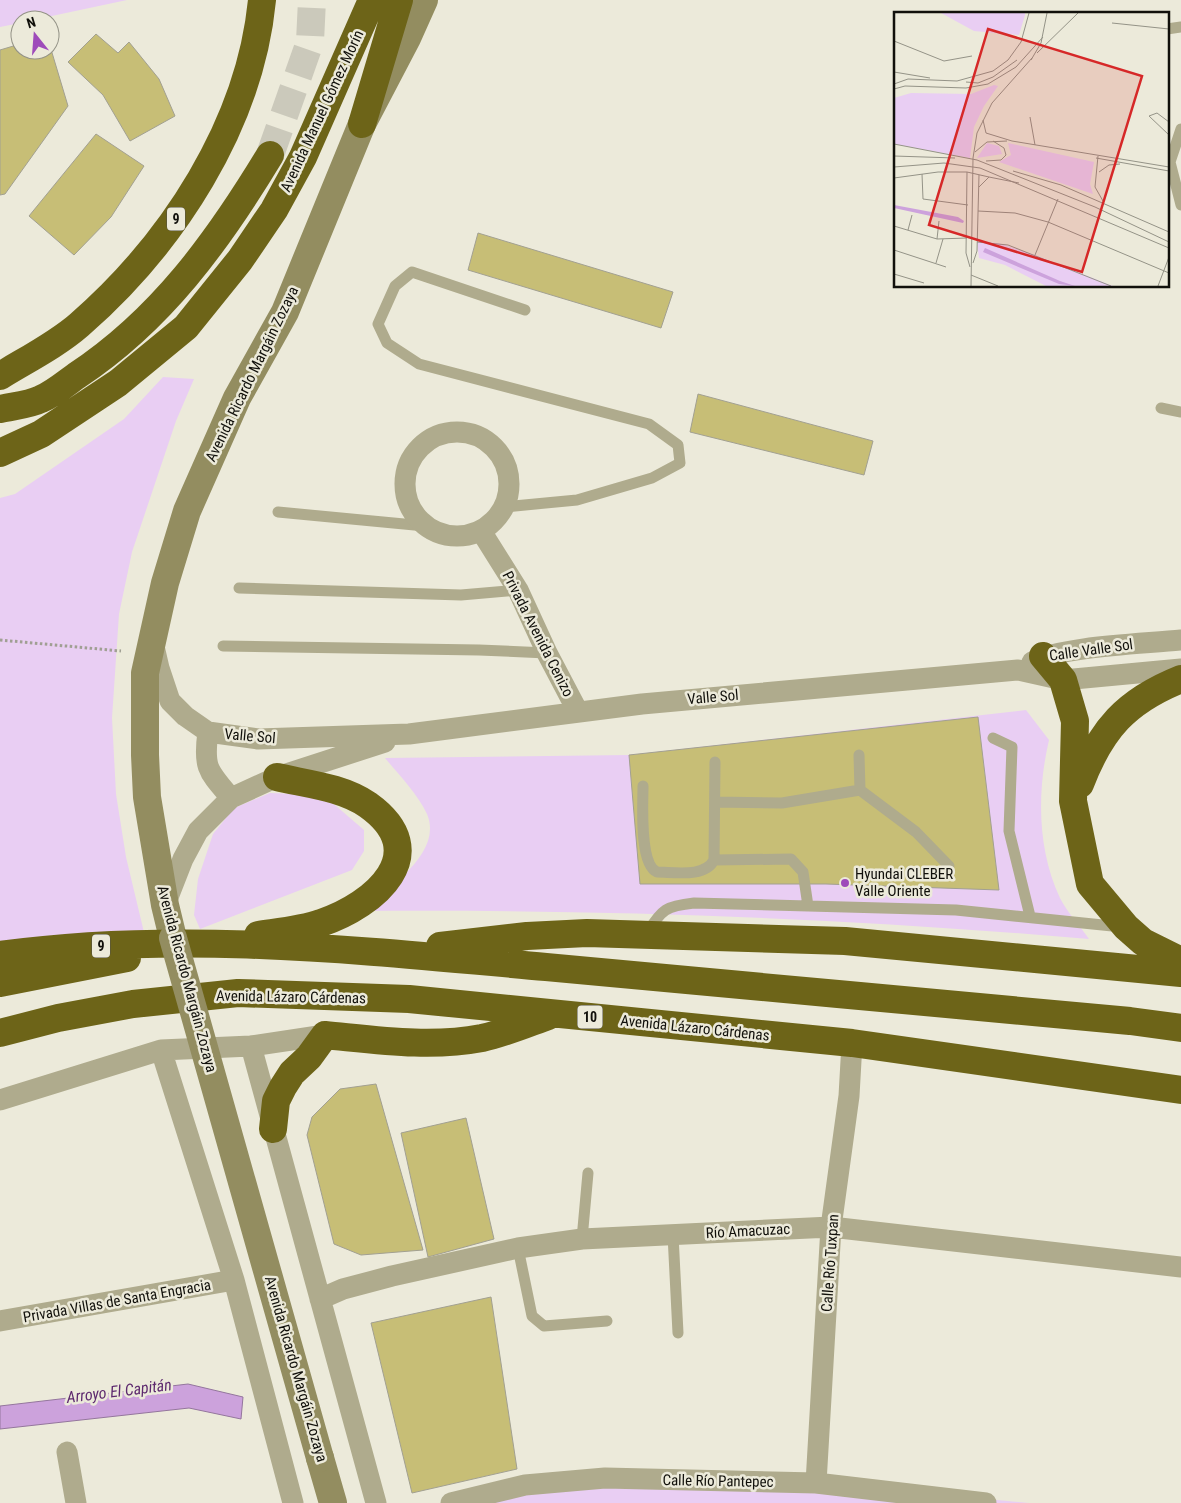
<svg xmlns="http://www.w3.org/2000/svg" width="1181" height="1503" font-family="'Roboto Condensed',sans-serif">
<rect width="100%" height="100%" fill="#eceada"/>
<!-- green -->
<path fill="#e9cef3" d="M0,0H127L33,20H20V23L0,27Z
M163,377L194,379L176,421L132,552L119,614L112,718L116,794L126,857L147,945L0,958V498L15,494L124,419Z
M1026,710L1049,740C1037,791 1037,849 1060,898C1067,912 1080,926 1089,939C846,918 602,909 358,911C385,891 444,854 427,814C417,793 399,775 385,758L629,755Z
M270,793L298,794L328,799L364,830V851L352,870L200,929L194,915L198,879L213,834L234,808Z
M816,1483L1029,1503H453L525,1485Z"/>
<!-- water -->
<path fill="#cca2dc" stroke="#94769d" d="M188,1384L243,1397L241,1419L189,1408L0,1429V1406Z"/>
<!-- building -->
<path fill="#c7be76" stroke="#a2a091" d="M96,34L118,53L129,42L159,79L175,116L130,141L103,95L68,62Z
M20,44V50H50V46L68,106L5,194L0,195V50Z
M96,134L144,166L111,217L74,255L29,216Z
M478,233L673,292L661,328L468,270Z
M698,394L873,441L864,475L690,432Z
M978,717L999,890L826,884H640L629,755Z
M376,1084L423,1250L361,1255L334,1244L307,1135L312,1117L340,1089Z
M466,1118L494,1239L428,1257L401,1133Z
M491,1297L517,1469L412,1493L371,1323Z"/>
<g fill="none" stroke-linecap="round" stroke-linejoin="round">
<!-- highway-tunnel -->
<path stroke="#cbc9bb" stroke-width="28" stroke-dasharray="28 14" stroke-linecap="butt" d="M270,155L310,42L312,0"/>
<!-- path -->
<path stroke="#a09f93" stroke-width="3" stroke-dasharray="2.5 2.5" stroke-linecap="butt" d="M0,640L121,651"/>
<!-- lane -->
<path stroke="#afab8d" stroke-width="11" d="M1167,29L1181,27
M1181,129L1170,162L1181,205
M1161,408L1181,412
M504,507L577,500L652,478L680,463L678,445L649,424L419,364L387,343L378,324L395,286L412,272L525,310
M278,512L425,526
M239,588L461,595L518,590
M223,646L479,650L547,653
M993,738L1012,747L1009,831L1030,916
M859,755L860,790L916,832L949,866
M643,786C643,805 639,864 657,872C674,872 705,878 714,860L715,762
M715,802L782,803L860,790
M714,860L791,859L803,872L808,906
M647,933C662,909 666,906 694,903L956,910L1122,927
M673,1235L678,1333
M582,1239L588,1173
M518,1248L532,1316L544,1326L607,1321"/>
<!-- street -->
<path stroke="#afab8d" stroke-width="21" d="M405 484a52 52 0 1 1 104 0a52 52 0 1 1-104 0Z
M481,531L518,590L547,653L578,712
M153,642L159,668L170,701L185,716L208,732L258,739L409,734L642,704L1018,670L1063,680L1181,669
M1032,662C1062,646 1143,644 1181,640
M208,732C203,768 208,771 231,798
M165,905L183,859L198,831L231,798L277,777L385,742
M251,1046L376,1503
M161,1050L234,1280L293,1503
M0,1100L161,1050L251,1046L325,1035
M320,1299L343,1289L392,1276L518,1248L582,1239L831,1227L1181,1267
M0,1321L234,1280
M67,1452L76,1503
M816,1483L831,1227L849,1096L852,1043
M451,1503L525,1485L605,1478L816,1483L986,1503"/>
<!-- secondary -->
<path stroke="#938d60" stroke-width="28" d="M173,938L165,905L147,797L145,755V673L165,583L187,511L237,398L285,312L362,124L407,38L424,0
M320,1458L333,1503"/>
<!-- highway -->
<path stroke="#6d6418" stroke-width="28" d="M362,124L399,0
M0,376C26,360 56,345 79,325C172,244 250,125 262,0
M0,409C13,406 29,405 41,399C53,394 65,384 76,376C161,320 218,241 270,155
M0,453L41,434L118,383L186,327L240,260L274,210L303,157L372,0
M1043,656L1063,680L1075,721L1073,801L1090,884L1126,927L1143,942L1181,961
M1080,784C1101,729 1126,701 1181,679
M258,935C278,932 302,930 321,923C375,905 435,853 368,805C342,787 307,784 277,777
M440,946L527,936L587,933L845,941L1181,973
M0,955C181,930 365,951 546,967C741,985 935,1003 1130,1021L1181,1028
M0,983L127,958
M0,1033L58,1018L133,1004L238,993L409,999L852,1043L1181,1090
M273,1129L276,1101L283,1087L292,1073L309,1057L325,1035C377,1040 430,1048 482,1038C505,1033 526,1024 548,1016"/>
<!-- secondary-bridge -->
<path stroke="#938d60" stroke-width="28" d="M173,938L320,1458"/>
</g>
<!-- markers -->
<circle fill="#9e4bba" stroke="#eceada" stroke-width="2" cx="845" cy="883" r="5"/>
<g text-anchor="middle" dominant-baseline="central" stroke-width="5" stroke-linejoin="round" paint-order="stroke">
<!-- shield labels -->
<g fill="#eceada" stroke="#535149" stroke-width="1">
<rect x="167" y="207.5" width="18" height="23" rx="4"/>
<rect x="92" y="934.5" width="18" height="23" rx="4"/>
<rect x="577.5" y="1005.5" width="25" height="23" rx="4"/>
</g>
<g font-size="14" font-weight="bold" fill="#11100b">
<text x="176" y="219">9</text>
<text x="101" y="946">9</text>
<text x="590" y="1017">10</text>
</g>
<!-- street labels -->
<g font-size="15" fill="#11100b" stroke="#eceada">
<text transform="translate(322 111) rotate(-65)">Avenida Manuel Gómez Morín</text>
<text transform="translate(252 374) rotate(-64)">Avenida Ricardo Margáin Zozaya</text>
<text transform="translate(538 634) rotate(63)">Privada Avenida Cenizo</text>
<text transform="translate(1091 650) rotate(-8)">Calle Valle Sol</text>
<text transform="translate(713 697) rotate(-5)">Valle Sol</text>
<text transform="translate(250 736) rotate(5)">Valle Sol</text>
<text transform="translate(187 979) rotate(75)">Avenida Ricardo Margáin Zozaya</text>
<text transform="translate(291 997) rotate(1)">Avenida Lázaro Cárdenas</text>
<text transform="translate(695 1028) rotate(6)">Avenida Lázaro Cárdenas</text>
<text transform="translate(748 1231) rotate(-3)">Río Amacuzac</text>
<text transform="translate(830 1263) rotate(-86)">Calle Río Tuxpan</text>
<text transform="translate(117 1301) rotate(-10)">Privada Villas de Santa Engracia</text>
<text transform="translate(296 1369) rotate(74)">Avenida Ricardo Margáin Zozaya</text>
<text transform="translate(718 1481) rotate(1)">Calle Río Pantepec</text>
</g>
<!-- poi labels -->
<g font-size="15" fill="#11100b" stroke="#eceada" text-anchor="start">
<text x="855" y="874">Hyundai CLEBER<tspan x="855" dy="17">Valle Oriente</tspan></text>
</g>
<!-- water labels -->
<g font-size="16" font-style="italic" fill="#5d296e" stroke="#eceada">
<text transform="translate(119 1391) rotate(-7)">Arroyo El Capitán</text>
</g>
</g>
<!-- overview -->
<g transform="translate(894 12)">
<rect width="275" height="275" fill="#eceada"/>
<path d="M47,1H131V3L125,23L80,19ZM100,73L104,74L90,94L80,115L76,146L0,132V86L17,81L77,82ZM93,131L105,134L108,142L83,146ZM114,131L200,150L196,172L199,182L105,150L117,143ZM83,230L104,231L141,243L219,274H152L111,253L85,246Z" fill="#e9cef3"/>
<path d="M0,193L64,205L70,209L69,211L0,196ZM91,236L166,269L181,274L165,272L89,240Z" fill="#cca2dc"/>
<path fill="none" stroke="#949387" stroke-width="1" d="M218,11L275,17M0,29L50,49L78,44M143,41L184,1M137,48L147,31L153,1M0,60L36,66M72,70L84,71L99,65L123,48M0,72L14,67L63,69L99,59L114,48L127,30L135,1M0,77L11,74L72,76L94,72L122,55L149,25M136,105L141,133M89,108L92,121L118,129L275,155M275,110L263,101L255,104L275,123M0,132L83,148L201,195L275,230M81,140L93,130L113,129M0,144L61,146M204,144L201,175L209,189M202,146L275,159M92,149L107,148L112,143L110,136L99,129M0,155L50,151L86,156L275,236M119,159L167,173L275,220M73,160L72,241L76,255M205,160L215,153L226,152M28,162L29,187L74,193M0,166L44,160H73L95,165M85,175L95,165L125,171M84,199L121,201L154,210L275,261M0,214L43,227L73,226M14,218L18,203M43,227L45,209M83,230L114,233L217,274M0,238L52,255M141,243L164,187M42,251L49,227M79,251L83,239L85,163M0,262L30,271M77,263L104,274M77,274L79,146L83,121L98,91L138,46M264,274L275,245"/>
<path fill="#d62828" fill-opacity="0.15" stroke="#d62828" stroke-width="2.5" d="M94,17L248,64L188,260L35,213Z"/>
<rect width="275" height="275" fill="none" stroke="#11100b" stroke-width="2.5"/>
</g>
<!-- north arrow -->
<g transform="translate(35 35) rotate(343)"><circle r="24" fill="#eceada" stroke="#949387"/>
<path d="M0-4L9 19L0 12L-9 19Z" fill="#9e4bba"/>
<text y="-8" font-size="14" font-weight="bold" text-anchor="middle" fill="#11100b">N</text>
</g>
</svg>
